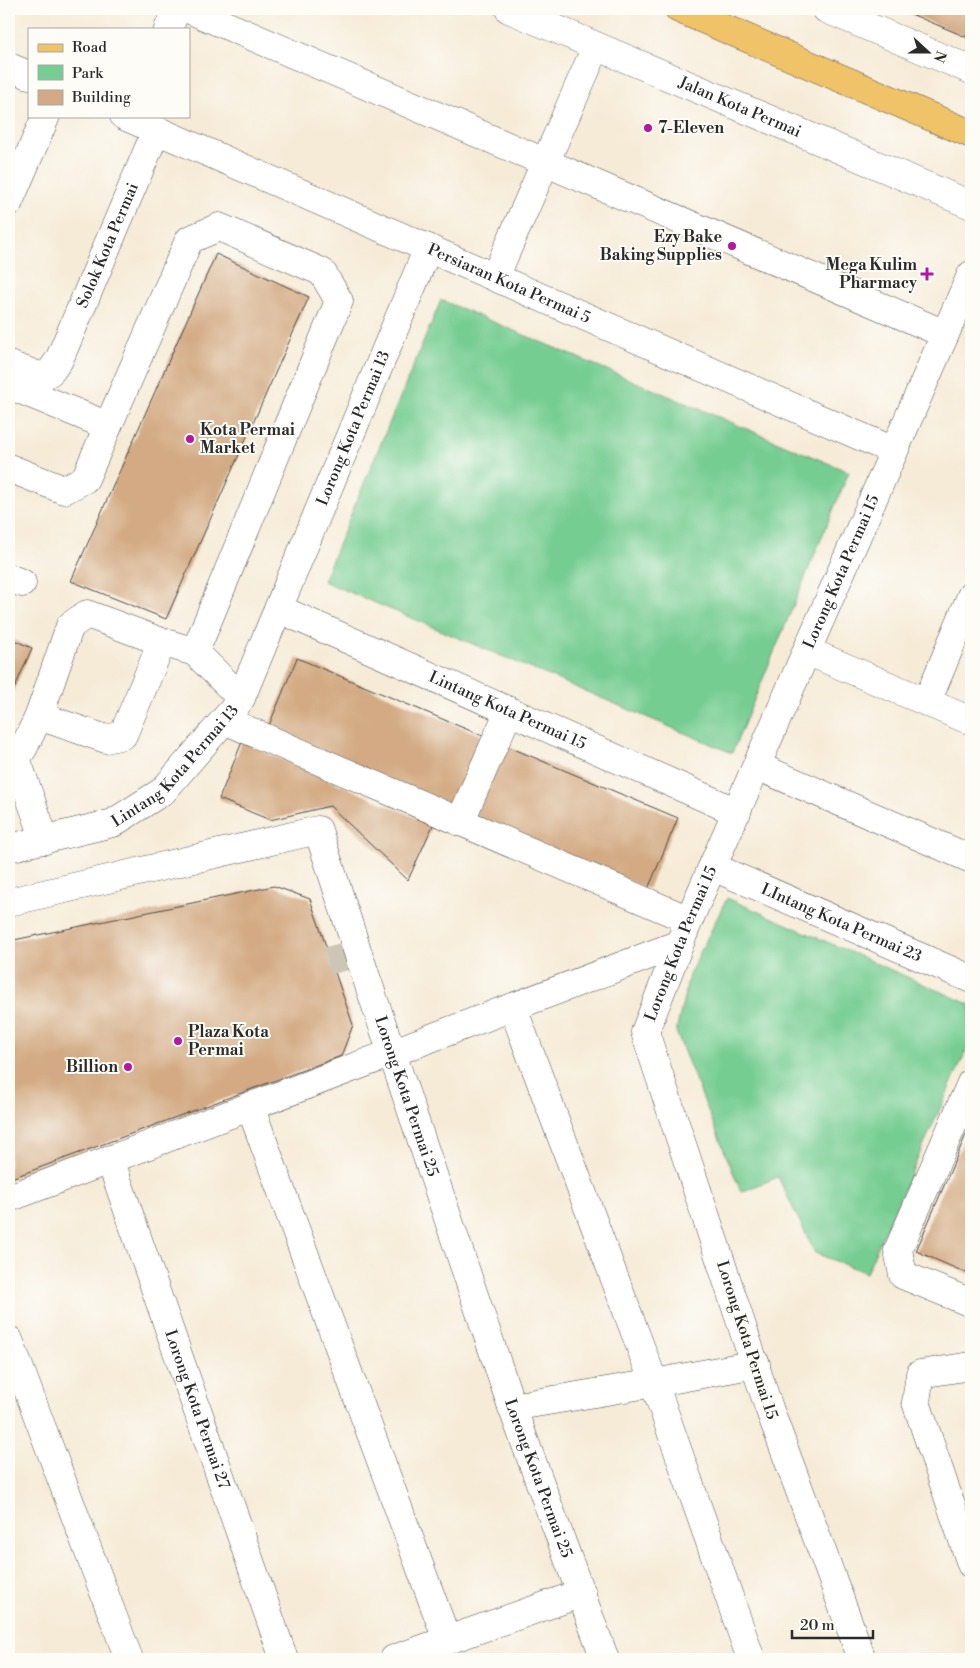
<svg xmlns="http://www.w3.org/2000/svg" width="980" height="1668" font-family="'Libre Bodoni',serif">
<rect width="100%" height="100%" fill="#fdfcf7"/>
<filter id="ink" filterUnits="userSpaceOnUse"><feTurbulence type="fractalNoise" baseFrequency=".02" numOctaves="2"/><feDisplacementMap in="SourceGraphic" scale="10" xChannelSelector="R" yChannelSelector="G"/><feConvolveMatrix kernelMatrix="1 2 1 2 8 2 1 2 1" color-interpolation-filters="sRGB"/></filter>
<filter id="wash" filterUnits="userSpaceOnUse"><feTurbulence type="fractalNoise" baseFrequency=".0096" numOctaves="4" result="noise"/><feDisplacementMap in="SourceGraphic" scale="20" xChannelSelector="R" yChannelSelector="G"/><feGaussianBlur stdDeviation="1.12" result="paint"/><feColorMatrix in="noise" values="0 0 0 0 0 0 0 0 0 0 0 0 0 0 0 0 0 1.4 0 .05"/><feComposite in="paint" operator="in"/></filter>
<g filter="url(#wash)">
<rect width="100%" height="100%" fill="#f6ebd7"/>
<!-- green -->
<path fill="#76cd92" stroke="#507c5e" d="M441,300L849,472L732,753L323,581Z
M727,898L971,1005V1040L866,1273L815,1253L778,1177L741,1192L676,1032L689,975Z"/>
<g id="blocks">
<!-- building -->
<path fill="#d3aa83" d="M899,9H971V39Z
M216,254L309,297L166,619L71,581Z
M9,638L32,648L9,701Z
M297,658L678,818L648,889L267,730Z
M242,742L433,825L408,880L330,806L270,820L219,799Z
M274,886L310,899L353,1025L341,1056L9,1179V941Z
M971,1123V1275L916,1251Z"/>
</g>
</g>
<g filter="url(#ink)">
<use href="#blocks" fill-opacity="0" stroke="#494845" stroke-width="1"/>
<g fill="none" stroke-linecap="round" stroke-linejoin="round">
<!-- minor-tunnel -->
<path stroke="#cdc5b5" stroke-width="28" stroke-dasharray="28 14" stroke-linecap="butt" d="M327,961L358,953"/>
<defs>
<g id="minor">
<path d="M188,9L945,334"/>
<path id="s1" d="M509,9L971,205"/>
<path d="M826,9L971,70"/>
<path d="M168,29L177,9"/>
<path d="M9,67L29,75"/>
<path id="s2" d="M124,116L894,451"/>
<path d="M9,202L46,116"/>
<path d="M495,277L596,47"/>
<path id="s3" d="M9,365L42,377L51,371L59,360L156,131"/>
<path d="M9,385L108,426"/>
<path d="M9,468L64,490L85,479L189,240L219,227L322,272L339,301L195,652L241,698"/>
<path d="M9,578L22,583"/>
<path id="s4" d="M279,609L737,812"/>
<path d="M807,651L971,721"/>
<path d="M927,702L971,596"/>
<path d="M39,716L106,739L123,735L162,642"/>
<path d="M224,720L689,920"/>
<path d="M15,755L45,840"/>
<path d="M9,760L23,749L39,716L70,626L87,614L162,642L195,652"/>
<path d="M757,766L971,859"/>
<path d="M460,822L509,711"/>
<path id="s5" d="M9,848L113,823L163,791L232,711L241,698L428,248"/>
<path id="s6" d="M713,867L971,979"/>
<path id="s7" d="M9,902L318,830L358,953L512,1407L605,1659"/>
<path d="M513,1008L654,1383L751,1659"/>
<path d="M971,1083L898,1250L903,1275L971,1303"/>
<path d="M250,1106L447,1640"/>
<path id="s8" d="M110,1159L284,1659"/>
<path d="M9,1198C232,1113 456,1030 679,944"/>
<path d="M9,1340L129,1659"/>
<path d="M971,1366L920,1374L916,1402L971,1564"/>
<path d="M512,1407L654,1383L756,1364"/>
<path d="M394,1659L582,1593"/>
<path id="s9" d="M862,1659L769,1408L645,1032L689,920L971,275"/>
</g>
<path id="major" d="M679,9L971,134"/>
</defs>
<!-- minor casing -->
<use href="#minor" stroke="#494845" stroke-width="29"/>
<!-- major casing -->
<use href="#major" stroke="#494845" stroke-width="29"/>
<!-- minor -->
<use href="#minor" stroke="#fff" stroke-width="28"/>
<!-- major -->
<use href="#major" stroke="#f0c369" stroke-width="28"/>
</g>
</g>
<!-- markers -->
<g fill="#b5179e" stroke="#fdfcf7" stroke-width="2">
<circle cx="648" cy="128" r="5"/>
<circle cx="732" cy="246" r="5"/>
<path d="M924.5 266.5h5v5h5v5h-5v5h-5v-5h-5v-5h5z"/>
<circle cx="190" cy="439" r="5"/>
<circle cx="178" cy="1041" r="5"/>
<circle cx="128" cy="1067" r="5"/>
</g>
<g text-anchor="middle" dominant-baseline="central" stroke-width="4" stroke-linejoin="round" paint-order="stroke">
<!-- street labels -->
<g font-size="16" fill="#2b2b2b" stroke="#fdfcf7">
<text stroke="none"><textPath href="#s1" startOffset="251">Jalan Kota Permai</textPath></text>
<text stroke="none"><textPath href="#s3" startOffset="184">Solok Kota Permai</textPath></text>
<text stroke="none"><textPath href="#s2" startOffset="420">Persiaran Kota Permai 5</textPath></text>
<text stroke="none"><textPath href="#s5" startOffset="580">Lorong Kota Permai 13</textPath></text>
<text stroke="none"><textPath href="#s9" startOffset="1164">Lorong Kota Permai 15</textPath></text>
<text stroke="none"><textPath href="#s4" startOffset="250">Lintang Kota Permai 15</textPath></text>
<text stroke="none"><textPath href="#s5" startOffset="192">Lintang Kota Permai 13</textPath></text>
<text stroke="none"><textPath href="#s6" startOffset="140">LIntang Kota Permai 23</textPath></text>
<text stroke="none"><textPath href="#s9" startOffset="759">Lorong Kota Permai 15</textPath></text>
<text stroke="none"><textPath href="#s7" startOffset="598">Lorong Kota Permai 25</textPath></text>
<text transform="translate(747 1340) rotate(72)">Lorong Kota Permai 15</text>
<text stroke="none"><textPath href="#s8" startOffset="265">Lorong Kota Permai 27</textPath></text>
<text stroke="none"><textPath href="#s7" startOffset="1002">Lorong Kota Permai 25</textPath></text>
</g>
<!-- poi labels -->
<g font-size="16" font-weight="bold" fill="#2b2b2b" stroke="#fdfcf7" text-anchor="start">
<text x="658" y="128">7-Eleven</text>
<text x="722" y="237" text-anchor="end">Ezy Bake<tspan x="722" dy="18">Baking Supplies</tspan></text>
<text x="917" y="265" text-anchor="end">Mega Kulim<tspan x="917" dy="18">Pharmacy</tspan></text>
<text x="200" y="430">Kota Permai<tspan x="200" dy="18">Market</tspan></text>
<text x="188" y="1032">Plaza Kota<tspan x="188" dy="18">Permai</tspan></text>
<text x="118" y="1067" text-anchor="end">Billion</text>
</g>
</g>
<!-- margin -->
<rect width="980" height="1668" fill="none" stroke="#fdfcf7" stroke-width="30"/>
<!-- legend -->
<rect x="28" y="28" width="162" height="90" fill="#fdfcf7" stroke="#a9a8a5"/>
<rect x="38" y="44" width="25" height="8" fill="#f0c369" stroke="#a9a8a5"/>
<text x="72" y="52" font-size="15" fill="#2b2b2b">Road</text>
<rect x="38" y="65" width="25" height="15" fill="#76cd92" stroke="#a9a8a5"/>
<text x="72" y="78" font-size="15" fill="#2b2b2b">Park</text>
<rect x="38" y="90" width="25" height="15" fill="#d3aa83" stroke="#a9a8a5"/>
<text x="72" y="102" font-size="15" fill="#2b2b2b">Building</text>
<!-- north arrow -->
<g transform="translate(928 52) rotate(111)" stroke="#fdfcf7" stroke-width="4" paint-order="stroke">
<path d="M0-4L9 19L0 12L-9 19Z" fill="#2b2b2b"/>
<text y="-8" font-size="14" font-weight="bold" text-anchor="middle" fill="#2b2b2b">N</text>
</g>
<!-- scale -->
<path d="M792 1630v8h81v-8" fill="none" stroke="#2b2b2b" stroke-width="2.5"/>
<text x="800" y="1630" font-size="15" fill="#2b2b2b" stroke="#fdfcf7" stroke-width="4" paint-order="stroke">20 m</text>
</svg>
